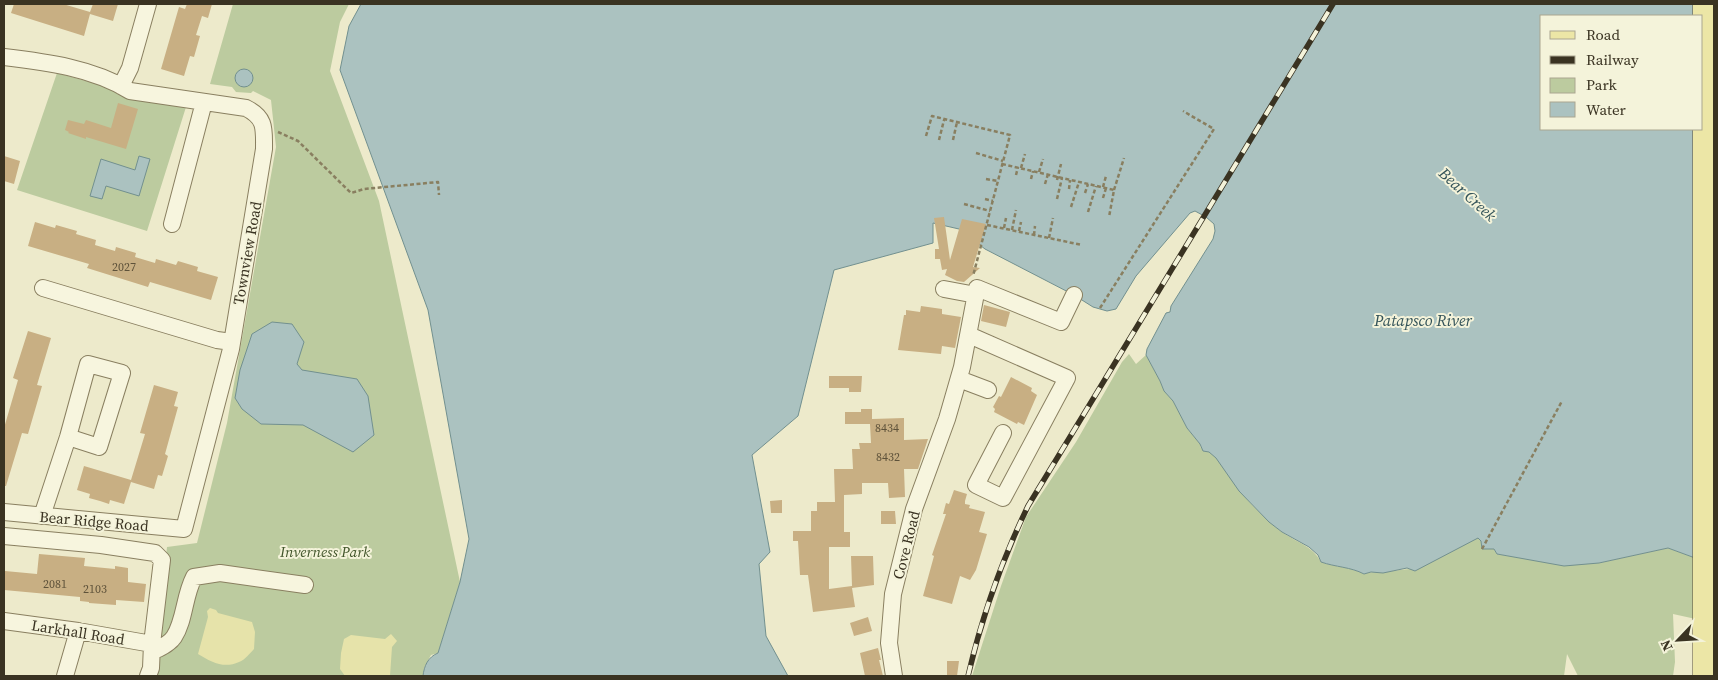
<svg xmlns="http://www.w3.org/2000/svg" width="1718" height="680" font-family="'Source Serif 4',serif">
<rect width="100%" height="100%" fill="#edeacb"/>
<!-- green -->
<path fill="#bccb9f" d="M233,4H349L340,22L330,71L379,201L460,582L438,653L431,655L424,668L423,676H153L167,547L197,543L227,423L276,147L271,100L253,91L251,93L236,92L232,87L210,84Z
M57,73L170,104L186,107L147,231L17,190Z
M1129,354L1136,364L1146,355L1160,381L1164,391L1173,401L1187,428L1200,444L1201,448C1204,449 1208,451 1211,453C1222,462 1232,481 1241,492C1250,504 1270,523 1282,532C1296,542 1313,546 1321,562C1335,567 1351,567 1364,574C1372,571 1378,573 1385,572C1397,571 1407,568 1419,569L1426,564L1478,537L1481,541L1482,549H1494L1497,554L1523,558L1599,563L1668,548L1714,565V623L1673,614L1675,662L1673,676H1578L1567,654L1564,676H972L1001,586L1026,517L1076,442L1122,362Z"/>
<!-- sand -->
<path fill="#e6e3aa" d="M210,608L216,610L218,613L252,622L255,632L254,649C250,653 245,660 239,662C224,669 211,662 198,654L208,617L207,611Z
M391,634L397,641L392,647L390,676H345L340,669L341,653L344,639L351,635L385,639Z"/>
<!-- water -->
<path fill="#abc2c0" stroke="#72908f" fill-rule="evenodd" d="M361,4H1714V565L1668,548L1599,563L1564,566L1497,554L1494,549H1482L1481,541L1478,538L1415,571L1407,568L1383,573L1371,572L1364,574C1351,567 1335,567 1321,562L1318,555L1309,547L1282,532L1269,522L1239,491L1216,458L1209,452L1203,451L1200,444L1187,428L1173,401L1164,391L1160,381L1146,355L1147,349L1166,313L1170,312L1171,306L1213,239L1215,231L1214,224L1206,217L1195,211L1190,213L1136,276L1116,309L1107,311L1093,307L1074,295L985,249L959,229L933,223V243L834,270L798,416L752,455L770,552L759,564L766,636L788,676H423C424,666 428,657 438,653L460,582L469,539L428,310L340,70L349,26ZM1542,16H1702V129H1542Z
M235 78a9 9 0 1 1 18 0a9 9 0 1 1-18 0Z
M139,156L150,159L139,196L106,186L102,199L90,196L101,159L135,170Z
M272,322L292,324L304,342L297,364L302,370L357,379L368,396L374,435L353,452L303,425L261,424L242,409L235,398L240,370L252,334Z"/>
<!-- building -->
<path fill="#c8af83" d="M14,4H63L90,12L93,4H118L113,21L90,14L84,36L11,13Z
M187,4H212L208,18L202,16L196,35L200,36L194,57L190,56L184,76L161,69L179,7L185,9Z
M118,103L138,109L126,149L86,137V139L68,133L69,132L65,130L68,120L84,124L86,120L111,128Z
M4,156L20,161L14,184L4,181Z
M944,217L950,260L962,219L986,224L973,267L980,268L964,282L957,281L945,275L947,269L942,270L940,259H935V249H939L934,218Z
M35,222L55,228L56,225L77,231L76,234L96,240L95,245L115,251L116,247L136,253L135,257L155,263L156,259L176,265L178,261L198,267L197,271L218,277L211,300L150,282L148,287L87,268L89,264L28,246Z
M984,305L1010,312L1006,327L981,321Z
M921,306L942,309V314L961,317L955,348L942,346L941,354L898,350L904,315H906V310L920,312Z
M28,331L51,338L37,385L42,386L28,434L22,433L6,486H4V428L18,380L13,378Z
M829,376H862L861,392H849V388H829Z
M1011,377L1032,388L1031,391L1037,395L1024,425L1018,422L1017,424L994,412L995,409L993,407L999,396L1001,397Z
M154,385L178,392L174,406L178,407L165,454L168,456L162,476L158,475L154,489L131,482L124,504L110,500L109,504L100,501L89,498L90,494L77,490L84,466L131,480L145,434L140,433Z
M861,409H872V419L904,418V440L928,439L918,469H904L905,497L889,498L888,483H862V494L844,495V532H850V547H829V589L852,586L851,556H873L874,585L852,588L855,607L813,612L808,575H800L798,541H793V531H811V511H817V502H835L834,469H853L852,449H860L859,443H871L870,424H845V412H861Z
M954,490L967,494L965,501V504L970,505L969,508L985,512L979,532L987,534L976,570L970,580L960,576L952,604L923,596L934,556L932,555L946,514H943L946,503L949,504Z
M782,500V513H771L770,501Z
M881,511H895L896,524H881Z
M39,554L85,558L84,566L115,569V566L128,568V582L146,584L144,602L116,600V605L89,603V602L80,601V597L4,590L5,571L37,574Z
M868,617L872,631L854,636L850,623Z
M878,648L881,660H879L883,676H865L860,653Z
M947,661H959L957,676H947Z"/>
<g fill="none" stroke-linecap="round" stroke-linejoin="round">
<defs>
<path id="minor" d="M4,57C46,62 93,68 130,91L246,108C266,118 264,129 264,149L231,349L184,529L4,512
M121,86L130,68L148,4
M172,224L204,102
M43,288L217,340L232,342
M944,289L976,295
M969,335L1067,378L1003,498L976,485L1003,433
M959,379L988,390
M42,516L68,437L88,364L122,373L99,447L68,437
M4,536L101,545L155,553L162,560L152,644L151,668L148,676
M4,621L78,631L152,644
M152,647L158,649C164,646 170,643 174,637C185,620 184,596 194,577L220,573L305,585
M65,676L78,631
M894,676L889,643L893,594L914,509L947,419L962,367L977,288L1061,322L1074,295"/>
<path id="major" d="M1703,4V676"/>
</defs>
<!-- minor casing -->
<use href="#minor" stroke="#897f60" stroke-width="18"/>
<!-- major casing -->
<use href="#major" stroke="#574c33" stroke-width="21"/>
<!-- path -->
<path stroke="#897f60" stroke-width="2.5" stroke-dasharray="4 2.5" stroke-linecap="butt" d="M278,132L298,141L351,193L364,189L438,182L439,195
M926,136L932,116L1010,135L973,276
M939,140L944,120
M953,140L957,122
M976,153L1003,161
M1002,164L1114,190L1109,217
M1021,168L1025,154
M1039,172L1043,159
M1016,175L1018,167
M986,179L998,181
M1031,179L1033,171
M1057,180L1061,164
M1045,184L1048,174
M1103,187L1106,176
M1069,189L1070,180
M1114,190L1124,158
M1085,193L1088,184
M1103,198L1106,188
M985,199L993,201
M1057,199L1062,178
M964,204L990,211
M1071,207L1079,182
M1088,212L1096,186
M987,225L1082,245
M1004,228L1006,218
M1012,230L1016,210
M1019,231L1021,222
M1034,235L1035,226
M1049,238L1053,218
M1100,308L1214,129L1183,111
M1482,549L1562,401"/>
<!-- minor -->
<use href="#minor" stroke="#f7f5de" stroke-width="16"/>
<!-- major -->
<use href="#major" stroke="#ece6a6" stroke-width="20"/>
<defs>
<path id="rail" d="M968,676C982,616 1001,562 1028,506L1333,4"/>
</defs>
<!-- rail casing -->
<use href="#rail" stroke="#3a3322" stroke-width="5.5"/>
<!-- rail -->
<use href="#rail" stroke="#f4f3da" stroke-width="4" stroke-dasharray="11" stroke-linecap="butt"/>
</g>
<g text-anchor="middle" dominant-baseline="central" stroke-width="4" stroke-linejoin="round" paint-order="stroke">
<!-- number labels -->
<g font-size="12" fill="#5e523a">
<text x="124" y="267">2027</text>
<text x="887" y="428">8434</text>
<text x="888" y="457">8432</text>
<text x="55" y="584">2081</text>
<text x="95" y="589">2103</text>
</g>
<!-- street labels -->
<g font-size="15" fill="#3a3322" stroke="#f4f3da">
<text transform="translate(247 253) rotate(-80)">Townview Road</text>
<text transform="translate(94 521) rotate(5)">Bear Ridge Road</text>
<text transform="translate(906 545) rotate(-76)">Cove Road</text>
<text transform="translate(78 632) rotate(9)">Larkhall Road</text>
</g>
<!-- park labels -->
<g font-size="15" font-style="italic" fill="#41552a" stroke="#f4f3da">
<text x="325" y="551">Inverness Park</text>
</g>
<!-- water labels -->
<g font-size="16" font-style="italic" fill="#335359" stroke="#f4f3da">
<text transform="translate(1468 194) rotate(42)">Bear Creek</text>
<text x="1423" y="320">Patapsco River</text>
</g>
</g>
<!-- border -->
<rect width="1718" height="680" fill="none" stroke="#3a3322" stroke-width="10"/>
<!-- legend -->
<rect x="1540" y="15" width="162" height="115" fill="#f4f3da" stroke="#aaa690"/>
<rect x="1550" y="31" width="25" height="8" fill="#ece6a6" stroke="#aaa690"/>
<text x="1586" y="40" font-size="15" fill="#3a3322">Road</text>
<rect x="1550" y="56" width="25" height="8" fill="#3a3322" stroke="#aaa690"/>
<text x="1586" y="65" font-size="15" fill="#3a3322">Railway</text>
<rect x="1550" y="78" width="25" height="15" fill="#bccb9f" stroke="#aaa690"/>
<text x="1586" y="90" font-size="15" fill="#3a3322">Park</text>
<rect x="1550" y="102" width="25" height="15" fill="#abc2c0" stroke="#aaa690"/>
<text x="1586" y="115" font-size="15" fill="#3a3322">Water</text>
<!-- north arrow -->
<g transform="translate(1678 640) rotate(245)" stroke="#f4f3da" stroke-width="4" paint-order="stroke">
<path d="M0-4L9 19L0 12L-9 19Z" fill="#3a3322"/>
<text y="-8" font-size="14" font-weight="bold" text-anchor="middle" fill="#3a3322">N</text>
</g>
</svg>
